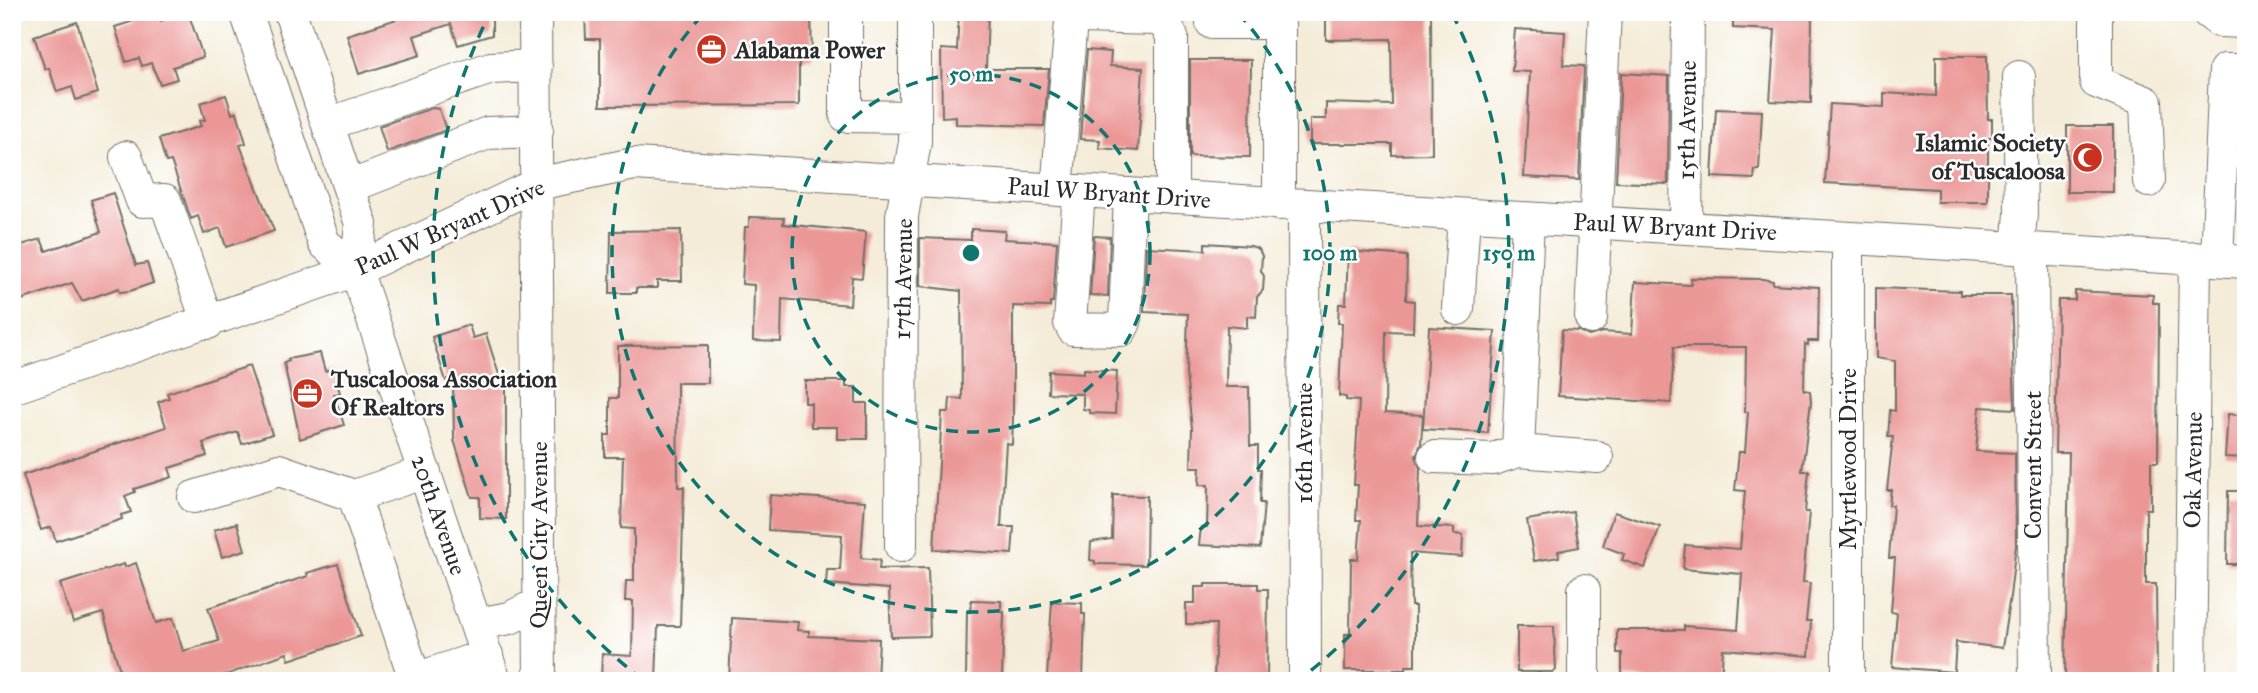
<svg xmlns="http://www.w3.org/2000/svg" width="2258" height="693" font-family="'IM FELL Great Primer',serif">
<rect width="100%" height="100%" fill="#fff"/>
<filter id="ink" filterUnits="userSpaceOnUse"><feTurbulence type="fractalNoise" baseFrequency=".0143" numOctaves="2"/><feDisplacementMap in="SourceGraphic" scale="14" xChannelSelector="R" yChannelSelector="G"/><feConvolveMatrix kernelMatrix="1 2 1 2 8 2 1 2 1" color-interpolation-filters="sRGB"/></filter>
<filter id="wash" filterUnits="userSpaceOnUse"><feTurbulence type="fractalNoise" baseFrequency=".00686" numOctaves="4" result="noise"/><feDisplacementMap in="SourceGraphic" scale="28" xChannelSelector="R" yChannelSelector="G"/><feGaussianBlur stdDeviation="1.57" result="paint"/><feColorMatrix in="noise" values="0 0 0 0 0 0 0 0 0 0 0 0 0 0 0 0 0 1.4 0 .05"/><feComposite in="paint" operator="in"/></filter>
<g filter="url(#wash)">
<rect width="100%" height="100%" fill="#f4ecd8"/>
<g id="blocks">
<!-- building -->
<path fill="#eb9796" d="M139,12H158L160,21L188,12L203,57L173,67L177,79L160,84L151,63L142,66L139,58L126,62L115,27L134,21Z
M419,12H492V35L458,45L451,24L414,36L420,55L359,74L347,35Z
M585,12H811L812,59H799V105L600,106V39H586Z
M959,12H988L986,69H1049L1044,126L956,124V116L942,117L941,49L957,50Z
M1326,12H1431L1432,154L1392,155V144H1310V119H1326V103L1392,105L1391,39L1326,40Z
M1733,12H1812L1811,103L1770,101L1775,30L1733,28Z
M77,22L98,93L76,100L72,87L57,92L49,68L45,69L34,36Z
M1515,29L1565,32L1563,65L1584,66L1579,180L1524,177L1530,72L1512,71Z
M1087,50L1111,52L1110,66L1143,68L1138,151L1099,148L1100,140L1080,139Z
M1936,56H1987L1988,119H1992V138H1988V202H1937V189L1825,183L1830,104L1884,107V93L1936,96Z
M1190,60H1251L1250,157L1190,156Z
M1621,73L1669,76L1668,184L1616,182Z
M226,95L232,114L237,112L246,143L240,145L274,231L226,247L220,228L204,234L198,216L191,219L171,161L166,162L159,139L201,126L199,121L205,120L200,103Z
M432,108L439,109L446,130L387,152L379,126Z
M1716,109L1762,111L1759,170H1755L1754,179L1712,177Z
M2067,126H2113V192H2067Z
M113,193L136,265L147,263L153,283L130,291L120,292L119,288L82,301L72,283L12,303V248L41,239L46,251L101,232L91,200Z
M749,217L784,218L783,224L866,232L862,278L852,277L850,305L782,299L781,342L753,341L754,285L742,284L745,227H749Z
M971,229L1005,231L1004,239L1057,242L1053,302H1050V307L1013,306V419L1012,444L1006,443L1001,527H1014L1012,554L934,549L942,412H949L950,398L962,399L961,291L920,286V238L971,240Z
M681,230L682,281H657V288H636V293H610L611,231Z
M1094,236L1110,237L1108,296L1090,295Z
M1205,243L1251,246L1259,249L1262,256L1261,271L1264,276L1263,290L1257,297L1256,317L1247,316V328L1227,326L1226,387H1249L1250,446H1258V469H1261L1260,503H1264L1260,548L1199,545L1201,527H1207L1208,485H1199L1200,467H1191L1192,428L1186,374L1188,314L1144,312L1146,247L1205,250Z
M1348,251L1407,256L1406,300L1414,301L1413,332L1386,331L1385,413L1423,415L1421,444L1416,456L1420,468L1418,526L1454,528V534L1463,535L1462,557L1410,553L1411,606H1415V666H1406V670H1345V634H1350L1351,559H1358L1361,520H1356L1358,485H1354L1359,401L1346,400V397L1339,396L1342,323H1338L1339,304H1346Z
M1691,278L1763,279L1773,281V284L1819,287L1818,341H1808V345L1805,344L1804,390L1810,391L1811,402L1802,471H1809L1805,512H1809L1803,582L1810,583L1806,621H1811L1809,656L1723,649L1721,681L1622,678V653H1617V630H1684V626L1738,630L1742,574L1683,569L1685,545L1740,549L1745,491L1735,490L1739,452H1745L1748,412H1745L1746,347H1674L1671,403L1558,396L1562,330L1579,331L1589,336L1602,332L1632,334L1635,282L1691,285Z
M1876,288L1960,291V295H2011L2015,409L1980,407L1976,451L2015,453L2016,545L2010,596L2002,648L1956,642L1954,672L1892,667L1897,613L1891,612L1895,558H1889L1893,505H1889L1891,490H1887L1893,437H1888L1890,410L1895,411V361L1876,358Z
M2075,291L2153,295V303H2159L2158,462H2151V509H2146V584H2156L2157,681L2065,679L2069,453H2055L2058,300H2075Z
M469,325L473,338L486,334L501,381H506V519L480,518V497H472L454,440L453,378L446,381L432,337Z
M1429,327L1495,331L1488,433L1423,429Z
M708,345V383H677L678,487H684L680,626H658L656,681H601L602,654L632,656L633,601H625L626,581H634V529L621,528L623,457H605V435H610V398H618V346Z
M320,353L325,371L333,369L340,393L334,394L344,425L300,439L284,363L289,361L288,359Z
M249,366L272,434L242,444L238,432L203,443L207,456L169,468L172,477L134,489L135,492L125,496L131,512L121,515L122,519L56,541L51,527L41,530L23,475L166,427L158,402L169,398L167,393Z
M1084,369L1117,371L1115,414L1089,413V410L1083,409V394L1048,393L1049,371L1084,373Z
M805,381H846V387H856V403H867V439H837V427H811V403H805Z
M2228,414L2246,416V458L2225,457Z
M2228,491H2246V564H2227Z
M770,495L865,501L861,558L880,560L879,569L928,568L930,636L891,637L889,589L826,584L827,570H840L842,535L768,530Z
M1113,495L1147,496L1146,565L1095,564V561L1090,560L1091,542L1112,539Z
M1573,512L1579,547L1558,551L1559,557L1534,561L1527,520Z
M1614,512L1660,527L1645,568L1622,560L1624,554L1603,546Z
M237,523L245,550L222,557L214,530Z
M136,563L156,623L173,618L183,651L219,641L208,608L308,576L307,573L338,564L361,636L289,660L287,653L209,681H123L103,613L73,622L60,584L124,564L125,567Z
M1205,584H1258V589H1268L1267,680H1214L1216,624H1186V603H1195V587H1205Z
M971,600L1001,601V612H1004L1002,678H966L967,612H970Z
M1052,602L1082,603V614H1085L1083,678L1047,677Z
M732,618L798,622L797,630L809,631V636L879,639L877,681H729Z
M1517,626H1554L1556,670L1553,672H1517Z"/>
</g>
</g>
<g filter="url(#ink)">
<use href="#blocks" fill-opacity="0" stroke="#716f68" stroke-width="2"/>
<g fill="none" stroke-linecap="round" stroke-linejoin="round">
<defs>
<path id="minor" d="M246,12L324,243L356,270
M290,12L361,224L356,270L495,681
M535,12L540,681
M846,12V116L915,117
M1279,12V204
M2096,12V82L2146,102L2149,181
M2207,12L2219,21L2246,22
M1212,23H1279
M328,124L491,68L536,66
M126,157L142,201L165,200L208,323
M349,187L488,133L537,131
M1057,190L1071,21L1080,17L1157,19L1167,26L1172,37V197
M1079,191L1070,323L1073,329L1121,330L1125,322L1130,194
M1304,205L1305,681
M1686,228L1688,12
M2018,248L2021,214L2019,77
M2032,249L2035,681
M2217,260L2225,70H2246
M1458,309L1464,215
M1591,318L1605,12
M12,388L356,270L537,184L634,164L2246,262
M1518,451L1528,219
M1434,457L1493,459L1518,451L1597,457
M354,496L425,472
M194,497L279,470L354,496L415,679
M901,546L902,216L915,142V12
M1584,590V681
M477,624L510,618L539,603
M410,681L487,655
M1848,681V238
M2190,681L2195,258"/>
</defs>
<!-- minor casing -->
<use href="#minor" stroke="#716f68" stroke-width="34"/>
<!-- minor -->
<use href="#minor" stroke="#fff" stroke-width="32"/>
</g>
</g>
<!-- distance rings -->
<g fill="none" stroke="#0f766e" stroke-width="3.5" stroke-dasharray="12 9">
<circle cx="971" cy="253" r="179"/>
<path d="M1238 13A359 359 0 1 1 704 13"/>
<path d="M643 680A538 538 0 0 1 490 13M1452 13A538 538 0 0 1 1299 680"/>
</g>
<!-- icons -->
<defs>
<symbol id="office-disc" viewBox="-11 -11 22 22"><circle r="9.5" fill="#c8321e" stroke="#fff"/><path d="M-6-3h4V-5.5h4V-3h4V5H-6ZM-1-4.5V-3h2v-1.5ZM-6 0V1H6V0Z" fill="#fff"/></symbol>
<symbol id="mosque-disc" viewBox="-11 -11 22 22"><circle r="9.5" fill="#c8321e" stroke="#fff"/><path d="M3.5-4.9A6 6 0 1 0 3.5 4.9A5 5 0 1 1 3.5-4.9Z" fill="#fff"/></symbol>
</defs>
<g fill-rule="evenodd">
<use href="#office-disc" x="694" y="32" width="35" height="35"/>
<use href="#mosque-disc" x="2070" y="140" width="35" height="35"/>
<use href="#office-disc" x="290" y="376" width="35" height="35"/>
</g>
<g text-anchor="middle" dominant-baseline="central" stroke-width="5" stroke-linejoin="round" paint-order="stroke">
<!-- poi labels -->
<g font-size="24" font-weight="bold" fill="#2b2b2b" stroke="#fff" text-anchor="start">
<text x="735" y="50">Alabama Power</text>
<text x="2065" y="143" text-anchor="end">Islamic Society<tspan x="2065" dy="28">of Tuscaloosa</tspan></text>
<text x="331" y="379">Tuscaloosa Association<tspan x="331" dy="28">Of Realtors</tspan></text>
</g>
<!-- street labels -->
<g font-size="24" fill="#2b2b2b" stroke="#fff">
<text transform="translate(1687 120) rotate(-89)">15th Avenue</text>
<text transform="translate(1109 193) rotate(4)">Paul W Bryant Drive</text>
<text transform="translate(450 227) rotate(-24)">Paul W Bryant Drive</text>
<text transform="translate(1675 227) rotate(3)">Paul W Bryant Drive</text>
<text transform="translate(903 279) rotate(-89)">17th Avenue</text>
<text transform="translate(1304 443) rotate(-90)">16th Avenue</text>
<text transform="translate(1848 459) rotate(-90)">Myrtlewood Drive</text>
<text transform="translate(2033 465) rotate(-90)">Convent Street</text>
<text transform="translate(2193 470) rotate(-89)">Oak Avenue</text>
<text transform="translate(439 515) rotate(71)">20th Avenue</text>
<text transform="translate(539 535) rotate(-90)">Queen City Avenue</text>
</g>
</g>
<circle cx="971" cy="253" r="10" fill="#0f766e" stroke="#fff" stroke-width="3.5"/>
<g font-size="21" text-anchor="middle" font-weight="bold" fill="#0f766e" stroke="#fff" stroke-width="5" stroke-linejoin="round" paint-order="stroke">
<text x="971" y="81">50 m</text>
<text x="1330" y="260">100 m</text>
<text x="1509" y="260">150 m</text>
</g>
<!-- margin -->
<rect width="2258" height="693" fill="none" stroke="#fff" stroke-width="42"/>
</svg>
